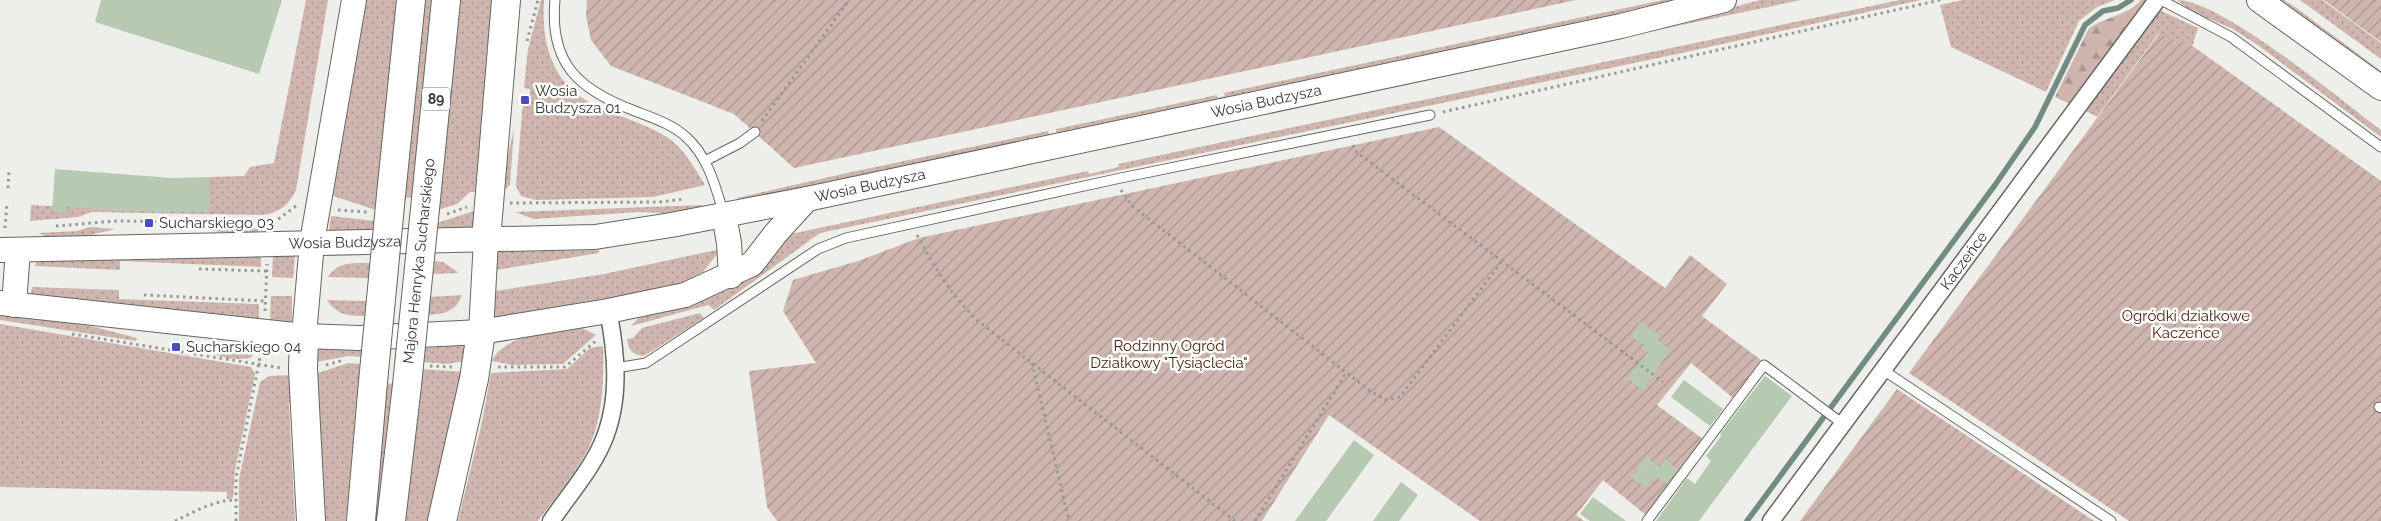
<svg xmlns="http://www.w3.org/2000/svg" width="2381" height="521" font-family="Raleway,sans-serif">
<defs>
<pattern id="grass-dots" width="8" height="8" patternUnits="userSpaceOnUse" patternTransform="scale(1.25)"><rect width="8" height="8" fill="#ceb6ae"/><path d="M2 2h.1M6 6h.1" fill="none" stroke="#a8958e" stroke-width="1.8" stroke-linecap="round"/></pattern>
<pattern id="forest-firs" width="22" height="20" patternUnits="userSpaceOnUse" patternTransform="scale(1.25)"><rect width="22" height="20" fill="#ceb6ae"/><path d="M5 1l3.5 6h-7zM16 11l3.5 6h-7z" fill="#a8958e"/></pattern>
<pattern id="garden-furrows" width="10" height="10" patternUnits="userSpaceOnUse" patternTransform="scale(1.25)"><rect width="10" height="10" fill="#ceb6ae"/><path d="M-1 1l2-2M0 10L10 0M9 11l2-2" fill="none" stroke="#a8958e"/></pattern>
</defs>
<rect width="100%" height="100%" fill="#eeeeea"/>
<!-- grass -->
<path fill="url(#grass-dots)" d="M306,0H328L296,190C289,205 280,212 263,215L92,212L78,217L30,221L31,205L169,212H209V177L244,176L250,167L274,163Z
M367,0H398L376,210L333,196Z
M424,0H433L412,198L405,197Z
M458,0H493L479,192H470L457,204L438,210Z
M541,0H544C541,47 553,86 598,107C622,118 649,124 671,140C686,152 695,169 705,185L653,197L536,200L521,196L516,186L523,101H529L530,89L524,88L528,49Z
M1663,0H1691L1014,145L742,200L737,198L847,173L1048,131L1049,134L1056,133V129L1217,95V98L1225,96L1224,93Z
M1760,0H1801L1414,81L1716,12Z
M1900,0H1921L1677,54L820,233L714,310L708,305L631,326L642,314L700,299L728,289L739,281L781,236L1088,171L1089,174L1119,167L1118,164Z
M1963,0H2115L2097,7L2079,21L2046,92L1951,47L1940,5Z
M2177,0C2221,0 2341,100 2381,130V137L2259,46L2233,29L2191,11Z
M2278,0H2284L2295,7L2381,71V76Z
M2300,0H2322L2381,43V59Z
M2159,10L2198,28L2192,47L2158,34L2097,117L2086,111Z
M514,128L510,185L504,190L502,182Z
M703,205L698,210L683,214L638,212L534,219L515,212Z
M474,211L473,228L436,229L437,223Z
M331,216L375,221L374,230H329Z
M90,227L115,229C93,234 60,246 39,233L77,231Z
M200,228L259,229L258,233L220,232Z
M721,249L703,272L682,283L660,290L560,309L493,318L496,291L604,274Z
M599,250V253L496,270V252Z
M261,256V267L120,261V270L35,266L37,260H40Z
M273,256H295L293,278L272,277Z
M433,261L443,262L459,273L432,274Z
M371,263L369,278L328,277C338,261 354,263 371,263Z
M32,287L119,290V299L259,304V319L36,295L31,293Z
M462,295C456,312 444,314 428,315L429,297Z
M271,296H292V322L270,320Z
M327,300L367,301L365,316C348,316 337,315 327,300Z
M700,313L704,318L644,356C633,355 628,350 627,339L633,338L642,328Z
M0,315L87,325L137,338L136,341L0,320Z
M0,324L251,367L255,374L235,470L233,498L227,499V492L0,487Z
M578,326L596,335L563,364L512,365L492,361C503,336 553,329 578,326Z
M241,341L257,343L252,357C240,362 209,357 203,345Z
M467,345L464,361L447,364L423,362L424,348Z
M603,346C604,382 603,423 585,455C571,478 554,499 538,521H458L482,422L491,373L567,369L590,348Z
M316,348L362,349L361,357L349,356L316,362Z
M348,363L360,364L346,521H323L315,374Z
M422,369L464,372L430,521H405Z
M292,375L293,402L289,403L295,521H239V479L260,382L269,376Z
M386,383L393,384L378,521H373Z"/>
<!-- forest -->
<path fill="url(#forest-firs)" d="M2141,0H2147L2072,105L2055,97L2089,28C2106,17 2128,15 2141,0Z"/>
<!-- garden -->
<path fill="url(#garden-furrows)" d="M587,0H1576L794,168L734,114L611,66L591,40L586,16Z
M2324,0H2381V42Z
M2159,34L2194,47L2381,181V521H2129L1909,373Z
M1439,127L1665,288L1690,255L1727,284L1702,316L1761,360L1733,398L1691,363L1657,405L1703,439L1647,516L1603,480L1576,515L1584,521H1480L1329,415L1262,521H777L767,507L749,371L816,363L783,311L793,280L858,261L919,238Z
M1897,389L2094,521H1800Z"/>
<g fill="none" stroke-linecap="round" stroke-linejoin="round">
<!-- stream -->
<path stroke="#728b83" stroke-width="5.5" d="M1747,521L1995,185L2035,127L2085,25L2103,11L2118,8L2131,0"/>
</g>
<!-- building -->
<path fill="#b5cab1" d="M101,0H282L259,74L95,22Z
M55,169L172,178L209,177V212H169L66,207V213L52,212Z
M1640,322L1660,335L1657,339L1670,350L1643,390L1627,378L1648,352L1641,348L1644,344L1631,337Z
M1765,376L1792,396L1748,455L1699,521H1656L1687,478L1695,484L1711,461L1706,456L1722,435L1720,434Z
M1684,380L1723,409L1710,426L1671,397Z
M1354,440L1374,455L1326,521H1295Z
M1647,457L1659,467L1665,459L1678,470L1667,484L1655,476L1646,488L1632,478Z
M1401,482L1418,495L1399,521H1373Z
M1593,497L1626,521H1590L1580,514Z"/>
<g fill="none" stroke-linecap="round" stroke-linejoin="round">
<defs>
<path id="lane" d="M555,0C549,64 579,90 635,111C653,118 672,124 686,137C708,156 716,188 724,215
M2161,0L2231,37L2381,147
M705,161L740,143L755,132
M616,368L646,363L818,249L846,238L1116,179L1430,115
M1883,370L2111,521
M2379,407L2381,408
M1647,521L1764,365L1843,424"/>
<g id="street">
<path d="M551,521C568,496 590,471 602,444C621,402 617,354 608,311"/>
<path id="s1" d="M1771,521L2157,0"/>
</g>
<g id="secondary">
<path d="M2259,0L2381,88"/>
<path d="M724,215L729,243L731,276"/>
<path id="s2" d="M0,250L595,237L671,225L807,199L1621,26L1724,0"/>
<path d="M0,303L304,336L359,338L481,332L608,311L685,295L752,264L776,233L807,199"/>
<path d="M14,305L18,250"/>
<path d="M481,332L486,240"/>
<path d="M304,336L312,242L354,0"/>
</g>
<path id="highway" d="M391,195L411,0
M426,199L446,0
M486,240L506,0
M304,336L303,369L311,521
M361,521L373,382
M391,521L407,385
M442,521L474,379L481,332"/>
</defs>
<!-- lane casing -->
<use href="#lane" stroke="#656561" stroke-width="11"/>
<!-- street casing -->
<use href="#street" stroke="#656561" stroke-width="19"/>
<!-- secondary casing -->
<use href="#secondary" stroke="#656561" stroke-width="26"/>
<!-- highway casing -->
<use href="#highway" stroke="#656561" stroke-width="30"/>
<!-- path -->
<path stroke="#979794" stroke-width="3" stroke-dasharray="2.5 4" stroke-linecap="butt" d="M527,41L538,0
M1443,112L1940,0
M762,121L849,0
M1353,145L1355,151L1663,382
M8,188L9,171
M1121,190L1131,205L1370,391L1386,400L1400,397L1502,261
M510,203L659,202L684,199
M338,210L367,212
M447,214L467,207
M273,223L296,206
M56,226L116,221L219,222
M5,228L7,203
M917,235C934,267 952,296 978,321L1235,521
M199,269L267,271
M144,295L265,301
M265,311L267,264
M72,334L281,368
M1032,363L1069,521
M326,365L344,360
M430,366L454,367
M498,367H565L597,340
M175,521C194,512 214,500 236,500
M236,521V478L261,352
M1255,521L1346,373"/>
<!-- lane -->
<use href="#lane" stroke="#fff" stroke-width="9"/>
<!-- street -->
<use href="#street" stroke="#fff" stroke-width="16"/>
<!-- secondary -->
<use href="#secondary" stroke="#fff" stroke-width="24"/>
<!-- highway -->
<use href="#highway" stroke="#fff" stroke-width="28"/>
<defs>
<path id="highway-bridge" d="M373,382L391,195
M407,385L426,199"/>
</defs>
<!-- highway-bridge casing -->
<use href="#highway-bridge" stroke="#656561" stroke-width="30" stroke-linecap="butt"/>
<!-- highway-bridge -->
<use href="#highway-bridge" stroke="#fff" stroke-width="28"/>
</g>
<!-- markers -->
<g fill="#484dc2" stroke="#fffffe" stroke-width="2">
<rect x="520" y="95" width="10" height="10" rx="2.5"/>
<rect x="144" y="218" width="10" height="10" rx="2.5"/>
<rect x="171" y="342" width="10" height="10" rx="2.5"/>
</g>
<g text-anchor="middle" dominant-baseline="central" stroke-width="5" stroke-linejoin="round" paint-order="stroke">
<!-- shield labels -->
<rect fill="#fffffe" stroke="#737371" stroke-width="1" x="422" y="87.5" width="28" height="23" rx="4"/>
<g font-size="14" font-weight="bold" fill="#373735">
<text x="436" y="99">89</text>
</g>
<!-- poi labels -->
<g font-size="15" fill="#373735" stroke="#fffffe" text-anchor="start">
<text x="535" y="91">Wosia<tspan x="535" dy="17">Budzysza 01</tspan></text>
<text x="159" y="223">Sucharskiego 03</text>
<text x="186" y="347">Sucharskiego 04</text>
</g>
<!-- street labels -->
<g font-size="15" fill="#373735" stroke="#fffffe">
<text stroke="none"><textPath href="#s2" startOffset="1280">Wosia Budzysza</textPath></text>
<text stroke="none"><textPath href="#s2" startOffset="875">Wosia Budzysza</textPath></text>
<text stroke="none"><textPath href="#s2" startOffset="345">Wosia Budzysza</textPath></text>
<text transform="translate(419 261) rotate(-84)">Majora Henryka Sucharskiego</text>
<text stroke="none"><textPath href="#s1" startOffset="324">Kaczeńce</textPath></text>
</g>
<!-- park labels -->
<g font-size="15" fill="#4d2213" stroke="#fffffe">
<text x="2186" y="316">Ogródki działkowe<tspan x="2186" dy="17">Kaczeńce</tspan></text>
<text x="1169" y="346">Rodzinny Ogród<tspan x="1169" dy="17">Działkowy "Tysiąclecia"</tspan></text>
</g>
</g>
</svg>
